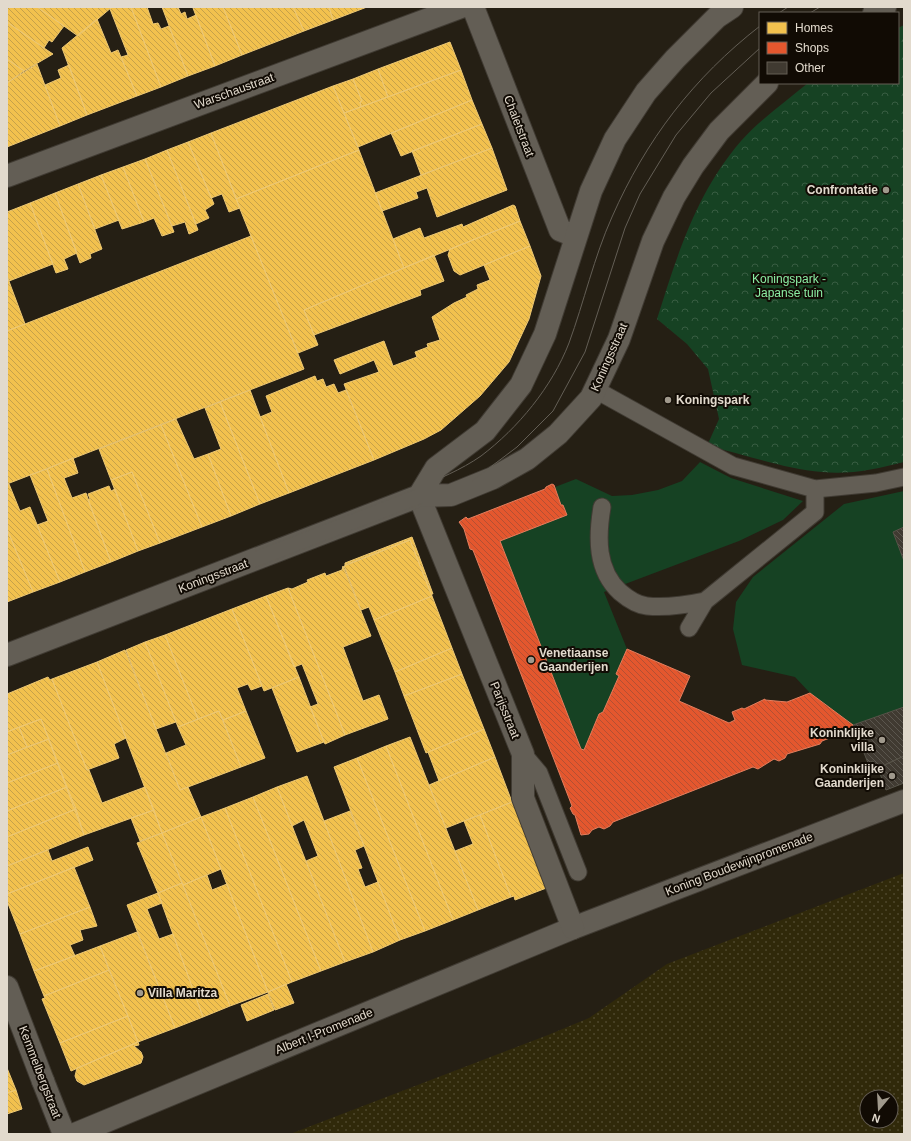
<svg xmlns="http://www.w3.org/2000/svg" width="911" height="1141" font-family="Arial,sans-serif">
<defs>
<pattern id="sand-dots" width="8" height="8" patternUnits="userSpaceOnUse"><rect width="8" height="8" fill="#30290a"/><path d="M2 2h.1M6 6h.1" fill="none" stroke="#4e472c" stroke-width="1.8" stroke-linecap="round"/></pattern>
<pattern id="park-crowns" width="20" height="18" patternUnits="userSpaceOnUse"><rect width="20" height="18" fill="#164223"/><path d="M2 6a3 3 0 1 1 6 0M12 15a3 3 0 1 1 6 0" fill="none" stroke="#385d42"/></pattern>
<pattern id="homes-back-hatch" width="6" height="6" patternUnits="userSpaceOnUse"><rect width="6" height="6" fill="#f2c14e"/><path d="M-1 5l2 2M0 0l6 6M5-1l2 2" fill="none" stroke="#c6a14a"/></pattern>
<pattern id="shops-back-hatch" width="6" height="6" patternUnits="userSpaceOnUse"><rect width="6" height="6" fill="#e4572e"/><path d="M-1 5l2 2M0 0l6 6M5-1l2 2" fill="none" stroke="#b45033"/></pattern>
<pattern id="building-back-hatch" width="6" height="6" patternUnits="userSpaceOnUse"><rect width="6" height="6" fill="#403a31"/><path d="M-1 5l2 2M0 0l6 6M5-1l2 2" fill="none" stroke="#5b564e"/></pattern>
</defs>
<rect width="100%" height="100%" fill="#251f14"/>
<!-- green -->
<path fill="#164223" d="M700,462L731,478L803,501L783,520L739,541L604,592L627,649L619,676L603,712L599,714L584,750L581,749L500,541L567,515L563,505H561L555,487L576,479L612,496L632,495L658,490L682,481Z
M904,491V783L886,790L876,765H875L873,761L868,763L853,725L810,693L795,677L742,665L733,629L736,602L753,577L844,504Z"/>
<!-- sand -->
<path fill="url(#sand-dots)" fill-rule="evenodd" d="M904,873V1134H290L548,1035L589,1018L667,964ZM867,1097H891V1121H867Z"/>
<!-- park -->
<path fill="url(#park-crowns)" d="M904,25V462C877,469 849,475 822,472C783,469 745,454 707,446L719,419L708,369L687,344L657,319C677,256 696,193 741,141C760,120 785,102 808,83H898V28Z"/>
<!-- homes -->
<path fill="url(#homes-back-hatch)" stroke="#edc874" d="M7,7H37L64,26L52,42L49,40L44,48L7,22Z
M37,7H112L78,36Z
M112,7H131L161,87L137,96L121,57L128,55L110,9Z
M131,7H147L153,24L158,23L161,29L169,26L188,76L161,87Z
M162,7H178L181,14L185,12L187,19L196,15L215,66L188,76Z
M196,7H223L242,55L215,66L193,8Z
M223,7H293L304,31L242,55Z
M293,7H329L333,20L304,31Z
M329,7H367L333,20Z
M97,19L111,53L118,50L137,96L87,115L62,48Z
M7,22L44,48L53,54L24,71L7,59Z
M450,42L461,70L388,97L378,69Z
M7,59L24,71L7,83Z
M37,64L60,126L7,147V83Z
M69,65L87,115L60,126L45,85L61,78L58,70Z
M378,69L388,97L361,107L360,102L362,101L353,79Z
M461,70L472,100L358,147L344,113Z
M353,79L362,101L360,102L361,107L344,113L333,86Z
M333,86L359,150L236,199L211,133Z
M472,100L482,124L401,156L391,133Z
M482,124L492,148L421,175L412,151Z
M211,133L240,208L229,212L222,194L211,198L188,142Z
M188,142L214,204L205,210L209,218L196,224L167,150Z
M492,148L507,190L437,217L427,188L416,192L418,198L382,211L375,193Z
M167,150L198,230L189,234L185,222L172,226L145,159Z
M359,150L404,268L304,310L318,345L298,353L236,199Z
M145,159L174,232L162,236L154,218L144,222L123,167Z
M123,167L144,222L122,229L101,175Z
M101,175L119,220L95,229L78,184Z
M78,184L102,249L90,254L91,258L80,263L55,193Z
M55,193L77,253L64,259L68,269L56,273L30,203Z
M30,203L53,264L9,281L7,276V212Z
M513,205L515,206L520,221L404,268L393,239L420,228L424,238L462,224L463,227Z
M520,221L530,246L460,275L454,271L448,255L450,249Z
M251,236L304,369L7,484V331Z
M530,246L541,276L529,319L509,362L480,396L441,430L424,439L374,460L344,384L379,372L374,360L340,374L334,360L384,341L393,366L417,357L415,352L428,347L427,344L440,340L432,317L454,303L467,297L466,295L478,289L477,285L490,280L484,265Z
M434,255L444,281L420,290L421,295L314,335L304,310Z
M7,276L25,324L7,331Z
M315,376L317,381L323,379L326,387L334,384L338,393L346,390L374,460L289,493L260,417L272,412L266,396Z
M250,390L289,493L260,504L220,402Z
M220,402L260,504L231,516L208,454L221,449L205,408Z
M176,419L194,459L208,454L231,516L202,527L161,425Z
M161,425L202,527L160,543L132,472L111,480L99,449Z
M73,458L78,473L64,478L72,498L86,493L111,562L85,572L47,469Z
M47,469L85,572L60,582L37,525L48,521L30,475Z
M132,472L160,543L138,551L111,480Z
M7,484H9L20,511L30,507L60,582L33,592L7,529Z
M109,486L111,491L115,489L138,551L111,562L88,500L90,499L88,494Z
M7,529L33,592L7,602Z
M412,537L433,594H431L410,540L345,565V563Z
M410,540L432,596L374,620L369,607L361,610L344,566Z
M343,566L371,636L343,647L363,701L379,695L388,719L345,735L288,588L292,589L308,582L307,580L325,573L326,576L342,570Z
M288,588L345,735L325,744L310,707L318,704L302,664L294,667L266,596Z
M266,596L299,677L264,691L232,609Z
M432,596L452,648L395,672L374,620Z
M232,609L262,686L251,690L248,684L237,688L246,711L223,720L219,711L198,719L165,635Z
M165,635L198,719L178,727L145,642Z
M145,642L176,722L156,729L126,650Z
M452,648L462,674L404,696L395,672Z
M125,650L180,790L188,787L201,817L162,833L97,662Z
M97,662L126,738L114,744L119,758L87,770L52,679Z
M462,674L484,729L426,753L404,696Z
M48,677L50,680L52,679L87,770H89L102,803L145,787L154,810L84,835L41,719L7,732V694Z
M299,677L324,742L297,752L272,688Z
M219,711L241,767L180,790L166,753L186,745L178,727Z
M246,711L265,758L241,767L223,720Z
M41,719L49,739L27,747L19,727Z
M19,727L27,747L7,755V732Z
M484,729L495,757L439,781L428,752Z
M410,737L478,910L453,920L386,746Z
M49,739L58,763L7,783V755Z
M386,746L453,920L425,931L357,758Z
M495,757L512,802L446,828L429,785Z
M357,758L425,931L400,940L334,767Z
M58,763L67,787L7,811V783Z
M307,776L373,952L345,962L306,861L318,856L304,820L292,826L277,787Z
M67,787L76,809L7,837V811Z
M277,787L345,962L321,971L253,797Z
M253,797L321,971L292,982L225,808Z
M512,802L513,805L517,803L549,887L515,900L514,896L511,897L480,815Z
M225,808L292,982L268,992L201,817Z
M76,809L84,835L7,866V837Z
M154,810L162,833L140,841L131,818Z
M350,811L364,846L355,850L362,868L358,869L365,887L378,882L400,940L373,952L324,821Z
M480,815L511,897L478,910L455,851L473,844L464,821Z
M201,817L221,869L183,885L162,833Z
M162,833L182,883L158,893L137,843Z
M88,847L93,860L7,894V866L48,850L52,861Z
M74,867L90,907L20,934L7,901V894Z
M207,875L212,890L227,884L268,992L230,1006L183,885Z
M182,883L230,1006L203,1017L158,893Z
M158,893L162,903L147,909L159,939L173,934L203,1017L175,1028L127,905Z
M90,907L97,926L80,930L83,940L70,945L75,956L34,971L20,934Z
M137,932L175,1028L138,1042L100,946Z
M100,946L109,970L44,996L34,971Z
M109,970L128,1016L60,1043L42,999L45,998L44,996Z
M286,984L294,1003L275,1010L268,992Z
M268,994L274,1010L247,1021L241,1005Z
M128,1016L138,1042L71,1071L60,1043Z
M138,1042L139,1045L134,1046L141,1052L143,1057L141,1063L84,1085L77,1081L75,1076L77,1068Z
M7,1068L16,1090L7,1093Z
M16,1090L22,1109L7,1114V1093Z"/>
<!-- shops -->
<path fill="url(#shops-back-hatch)" stroke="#e37e5e" d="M552,484L554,485L561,505H563L567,515L500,541L581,749L584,750L599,714L603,712L619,676L616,674L627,649L690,676L679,701L729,723L735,720L732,712L742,708L744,709L765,699V700L787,702L810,693L853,725L855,731L850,730L822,741L820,744L787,754L785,758L779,761L774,759L758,769L753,767L613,822L610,826L604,829L599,827L592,830L589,834L581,835L575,815L573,814L570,808L572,806L473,550L470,549L464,529L459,522L466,517L468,519L545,489L546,487Z"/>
<!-- building -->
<path fill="url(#building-back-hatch)" stroke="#575248" d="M904,527V561L893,532Z
M904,707V756L878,768L873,761L868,763L853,725Z
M904,756V783L886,790L878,768Z"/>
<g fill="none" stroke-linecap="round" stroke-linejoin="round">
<defs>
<path id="service" d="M596,390L733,466L815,489L876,483L904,477
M602,507C597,537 596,570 620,592C627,598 637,605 647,606C666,608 686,605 705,601
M689,628L705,601L815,512V489
M523,754L539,773L578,872"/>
<path id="pedestrian" d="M43,1081L64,1134
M75,1134L573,928L904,801"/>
<path id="minor" d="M473,7L560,230L575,236
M7,176L461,7
M419,496L523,754V798L573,928
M7,987L43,1081"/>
<path id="tertiary" d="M874,13L885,7
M419,496L436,468L485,431L521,385L545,334L591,191L615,139L646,92L675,59L717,17L732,7
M7,655L419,496L451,495L493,478L527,459L558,434L591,398L619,339L653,241L674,197L693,166L719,131L767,83"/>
</defs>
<!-- service casing -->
<use href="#service" stroke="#403b33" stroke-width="19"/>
<!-- pedestrian casing -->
<use href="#pedestrian" stroke="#403b33" stroke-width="24"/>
<!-- minor casing -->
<use href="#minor" stroke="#403b33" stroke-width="24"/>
<!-- tertiary casing -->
<use href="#tertiary" stroke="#403b33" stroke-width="24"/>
<!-- service -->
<use href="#service" stroke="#635e55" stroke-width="17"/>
<!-- pedestrian -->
<use href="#pedestrian" stroke="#635e55" stroke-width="22"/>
<!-- minor -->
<use href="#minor" stroke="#635e55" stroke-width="22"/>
<!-- tertiary -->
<use href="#tertiary" stroke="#635e55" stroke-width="22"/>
<!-- tram -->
<path stroke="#635e55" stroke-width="1" d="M779,13L788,7
M810,13L820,7
M7,647L416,489C438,479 461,470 481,456C518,428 552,387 569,343C584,302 594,257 612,217C646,140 693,78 760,26
M7,663L423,503L472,481L517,447L553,411L585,352L625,228L640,194L676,135L711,93L760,48"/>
</g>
<!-- markers -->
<g fill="#a0998c" stroke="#110b04" stroke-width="1.5">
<circle cx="886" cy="190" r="4"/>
<circle cx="668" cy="400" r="4"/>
<circle cx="531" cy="660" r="4"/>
<circle cx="882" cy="740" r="4"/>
<circle cx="892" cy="776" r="4"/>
<circle cx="140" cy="993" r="4"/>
</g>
<g text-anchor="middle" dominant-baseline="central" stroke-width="4" stroke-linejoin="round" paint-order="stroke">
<!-- street labels -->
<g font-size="12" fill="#e2dacd" stroke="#110b04">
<text transform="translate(234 91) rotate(-20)">Warschaustraat</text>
<text transform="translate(519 126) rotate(69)">Chaletstraat</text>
<text transform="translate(609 357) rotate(-66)">Koningsstraat</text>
<text transform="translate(213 576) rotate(-21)">Koningsstraat</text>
<text transform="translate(505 710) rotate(68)">Parijsstraat</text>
<text transform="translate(739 864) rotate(-21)">Koning Boudewijnpromenade</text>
<text transform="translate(324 1031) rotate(-22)">Albert I-Promenade</text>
<text transform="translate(40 1072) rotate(69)">Kemmelbergstraat</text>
</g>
<!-- poi labels -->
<g font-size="12" font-weight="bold" fill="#e2dacd" stroke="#110b04" text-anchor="end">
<text x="878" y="190">Confrontatie</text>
<text x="676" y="400" text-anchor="start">Koningspark</text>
<text x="539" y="653" text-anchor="start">Venetiaanse<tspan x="539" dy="14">Gaanderijen</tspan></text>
<text x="874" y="733">Koninklijke<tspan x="874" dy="14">villa</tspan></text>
<text x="884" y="769">Koninklijke<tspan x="884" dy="14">Gaanderijen</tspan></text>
<text x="148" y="993" text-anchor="start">Villa Maritza</text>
</g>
<!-- park labels -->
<g font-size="12" fill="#8beda3" stroke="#110b04">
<text x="789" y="279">Koningspark -<tspan x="789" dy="14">Japanse tuin</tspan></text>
</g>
</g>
<!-- border -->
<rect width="911" height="1141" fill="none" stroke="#e2dacd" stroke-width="16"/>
<!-- legend -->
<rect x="759" y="12" width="140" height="72" fill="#110b04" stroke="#655e54"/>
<rect x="767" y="22" width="20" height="12" fill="#f2c14e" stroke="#655e54"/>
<text x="795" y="32" font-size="12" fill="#e2dacd">Homes</text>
<rect x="767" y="42" width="20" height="12" fill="#e4572e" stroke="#655e54"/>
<text x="795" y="52" font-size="12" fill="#e2dacd">Shops</text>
<rect x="767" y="62" width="20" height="12" fill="#403a31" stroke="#655e54"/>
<text x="795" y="72" font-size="12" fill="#e2dacd">Other</text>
<!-- north arrow -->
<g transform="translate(879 1109) rotate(198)"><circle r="19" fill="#110b04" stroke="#655e54"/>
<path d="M0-3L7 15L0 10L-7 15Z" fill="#a0998c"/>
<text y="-6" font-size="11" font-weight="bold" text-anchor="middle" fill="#e2dacd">N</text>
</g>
</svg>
